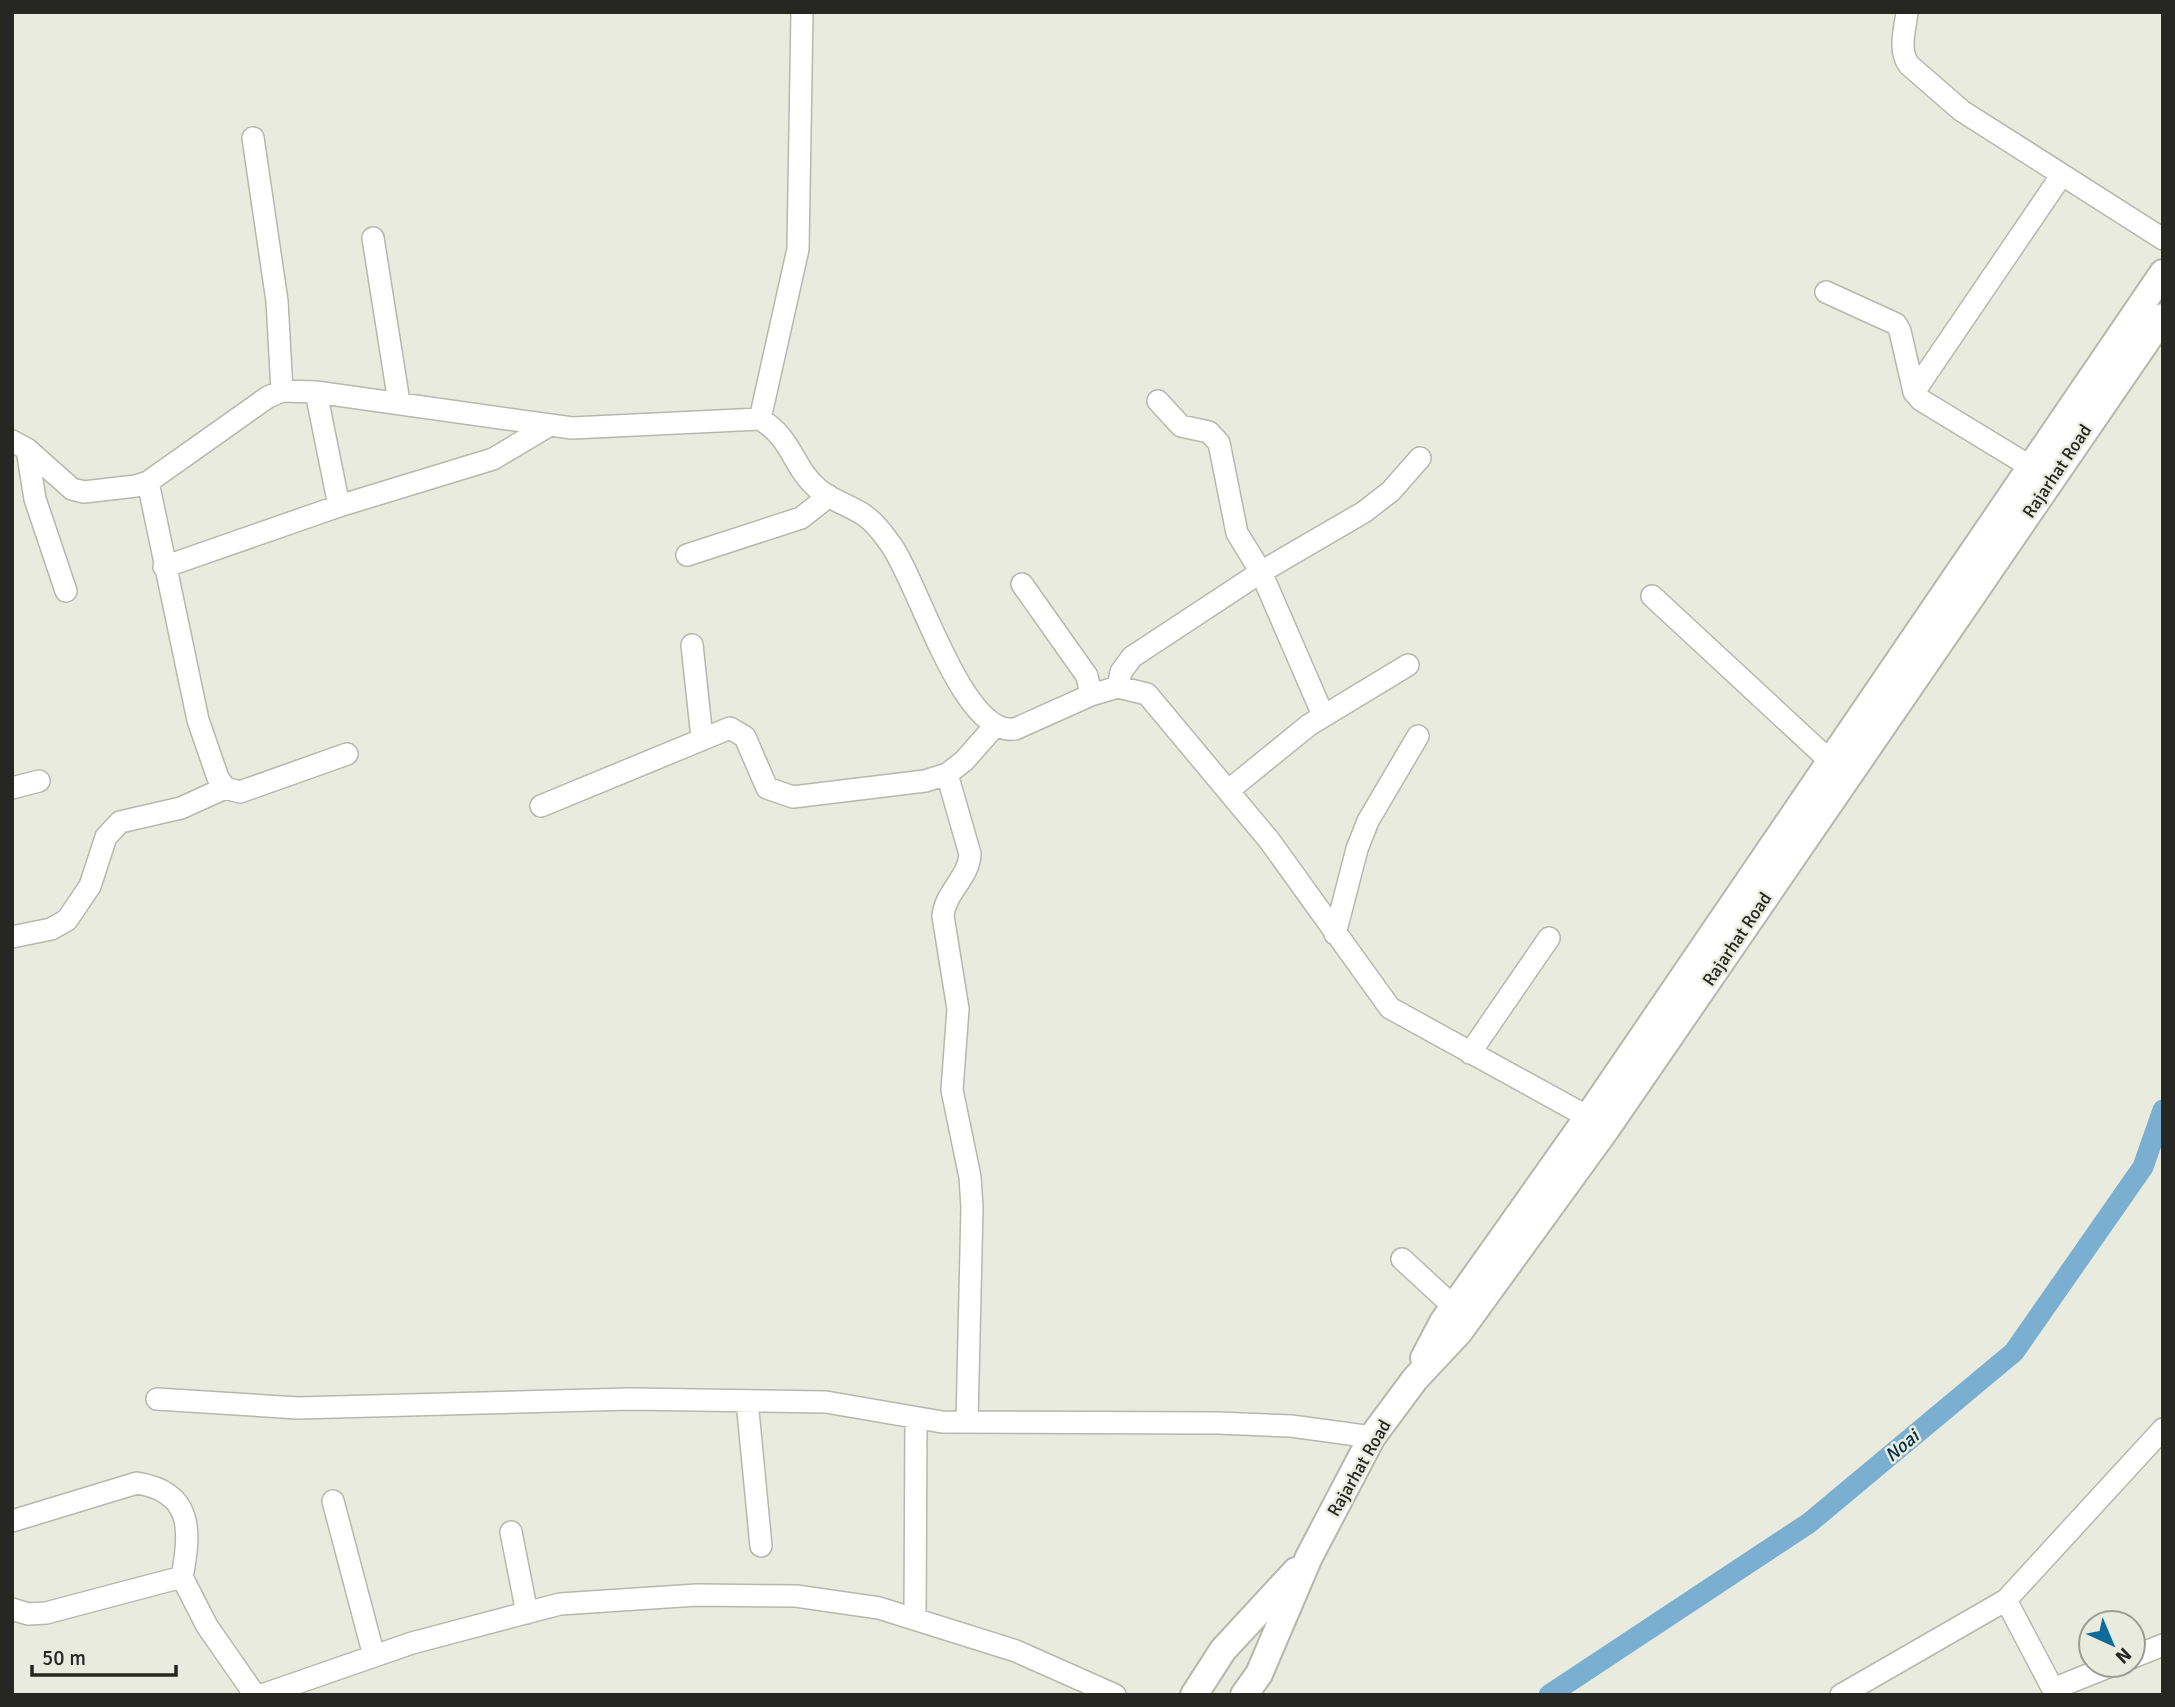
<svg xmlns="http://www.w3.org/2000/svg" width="2175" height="1707" font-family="Signika,sans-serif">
<rect width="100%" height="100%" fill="#e9ebde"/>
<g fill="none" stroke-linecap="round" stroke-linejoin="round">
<!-- canal -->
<path stroke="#7aafd2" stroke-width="21" d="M1549,1695L1809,1523L2014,1352L2143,1167L2163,1110"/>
<defs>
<path id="minor" d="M1907,12C1905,30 1898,50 1909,65L1962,111L2163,239
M253,138L277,301L282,391
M373,238L399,402
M1826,292L1896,324L1900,331L1914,392L1921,400L2031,467
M316,392L339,506
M1914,392L2061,176
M1158,401L1181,426L1209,432L1219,443L1237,533L1261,572L1323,715
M760,419L798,249L802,12
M12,441L27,449L72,489L84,492L136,486L148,482L268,397L282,391L316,392L572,428L760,419C793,439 792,466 817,488C830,500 849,505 864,515C874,522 882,532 889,542C918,579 961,737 1015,729L1091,695L1118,687L1147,694L1269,840L1390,1008L1588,1117
M27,449L35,499L66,591
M148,482L198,720L218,778L225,788L240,792L347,754
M687,555L801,518L829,496
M164,567L339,506L493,459L550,425
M1022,584L1087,676L1091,695
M1652,596L1830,761
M692,645L702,738
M1118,687L1121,672L1132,657L1261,572L1364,512L1391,491L1420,458
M947,774L970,854C969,878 945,892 943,916L958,1009L952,1090L970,1177L972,1207L967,1422
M12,788L39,781
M1229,790L1309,725L1408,665
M541,806L730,728L745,737L767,788L793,797L925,781L947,774L964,761L994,727
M1335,934L1357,849L1368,821L1418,736
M12,937L51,929L67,920L90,886L106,837L120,822L181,808L225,788
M1470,1053L1549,938
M1402,1259L1454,1307
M157,1399L298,1408L630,1399L826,1402L942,1422L1218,1423L1291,1426L1372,1437
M747,1401L761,1546
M333,1501L374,1656
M12,1521L137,1483C193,1492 191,1531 182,1577
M511,1532L527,1613
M2006,1600L2056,1695
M12,1609L28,1614L46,1613L182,1577L207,1626L255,1695
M915,1618L916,1419
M2133,1657L2163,1645
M2053,1689L2113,1665
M262,1695L412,1643L560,1604L697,1595L796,1596L879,1608L1016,1651L1115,1695
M1841,1695L2006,1600L2163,1429"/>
<path id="major" d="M1424,1358L1443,1322L1588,1117L2163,273
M1194,1695L1223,1650L1296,1571
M1244,1695L1259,1674L1309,1557L1372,1437L1415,1379L1459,1332L1607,1128L2163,317"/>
</defs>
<!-- minor casing -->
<use href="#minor" stroke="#b6b8ac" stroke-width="24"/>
<!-- major casing -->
<use href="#major" stroke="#b6b8ac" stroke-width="30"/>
<!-- minor -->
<use href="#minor" stroke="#fff" stroke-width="21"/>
<!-- major -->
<use href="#major" stroke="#fff" stroke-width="26"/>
</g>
<g text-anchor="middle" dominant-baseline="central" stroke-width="5" stroke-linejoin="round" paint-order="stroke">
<!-- street labels -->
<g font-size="18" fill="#262622" stroke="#e9ebde">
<text transform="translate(2057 471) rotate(-56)">Rajarhat Road</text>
<text transform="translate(1737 939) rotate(-56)">Rajarhat Road</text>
<text transform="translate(1359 1468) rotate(-60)">Rajarhat Road</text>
</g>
<!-- water labels -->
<g font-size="19" font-style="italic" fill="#002d44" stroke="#e9ebde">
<text transform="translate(1902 1446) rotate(-40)">Noai</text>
</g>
</g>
<!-- border -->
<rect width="2175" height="1707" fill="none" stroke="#262622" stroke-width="28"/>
<!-- north arrow -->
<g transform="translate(2112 1644) rotate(136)"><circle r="33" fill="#e9ebde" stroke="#9b9c93" stroke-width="2"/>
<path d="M0-5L12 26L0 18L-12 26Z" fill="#0e6c9b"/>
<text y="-10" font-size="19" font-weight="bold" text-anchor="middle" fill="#262622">N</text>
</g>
<!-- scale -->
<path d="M32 1665v10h144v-10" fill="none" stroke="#262622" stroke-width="3.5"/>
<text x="42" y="1665" font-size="21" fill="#262622" stroke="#e9ebde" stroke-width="5" paint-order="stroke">50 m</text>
</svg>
